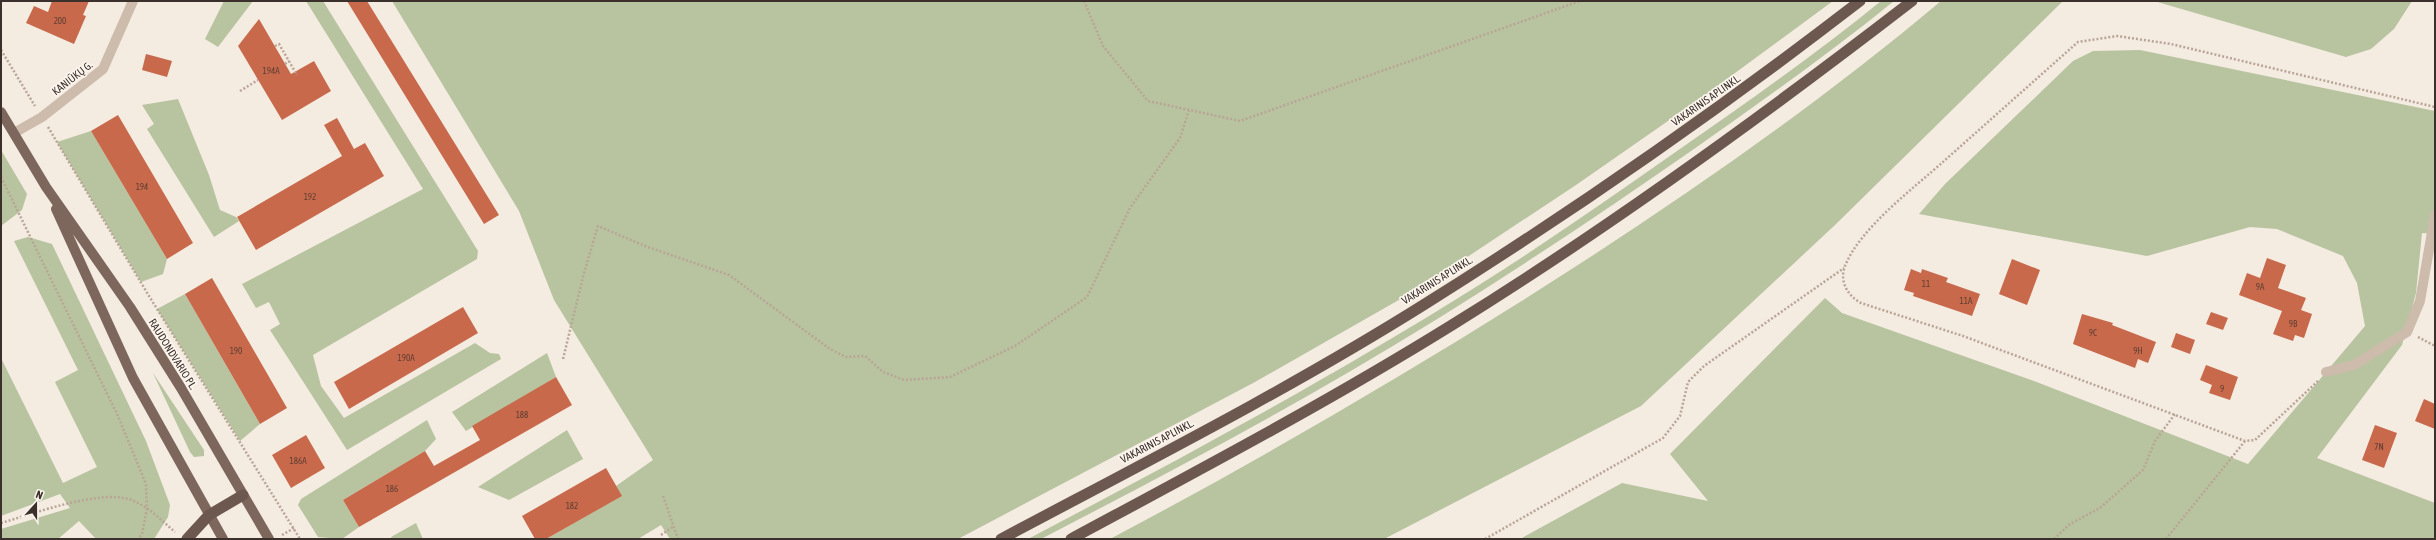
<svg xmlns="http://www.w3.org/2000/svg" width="2436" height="540" font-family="'Asap Condensed',sans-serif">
<rect width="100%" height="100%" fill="#f4ebe1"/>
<!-- green -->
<path fill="#b8c4a0" d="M224,1H253L218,47L205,39Z
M306,1H323L478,251L477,259L313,355L321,386L344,418L475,343L490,353L499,354L501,359L347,450L270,330L280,324L269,302L256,308L242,284L423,189Z
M392,1H1833L1701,98L1576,185L1425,285L1255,382L958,539H670L661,525L638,539H546L621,496L616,486L653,460L554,300L519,211Z
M1881,1H1894C1830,53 1762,101 1694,149C1582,227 1467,303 1349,372C1248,431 1145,485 1041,539H1028C1180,459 1333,377 1479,285C1546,243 1611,197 1677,151C1746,103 1816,54 1881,1Z
M1941,1H2063L1835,225L1641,406L1384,539H1110C1250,465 1386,386 1520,302C1666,210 1809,112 1941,1Z
M2154,1H2412L2394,29L2371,49L2346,57Z
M2140,50L2435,111V234L2422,233L2416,293L2402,345L2317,458L2435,503V539H1520L1622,483L1708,501L1670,454L1825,298L1842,313L2034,381L2248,464L2365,326L2357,283L2343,256L2277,229L2250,227L2147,256L1919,214L1945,184L2073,61L2093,51Z
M178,99L209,175L220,210L236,217L239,221L214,237L147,129L154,124L142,105Z
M91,131L167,259L163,274L141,282L57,142Z
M1,150L27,194L22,210L1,226Z
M28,237L52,244L146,441L170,505L168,517L154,539H96L79,521L58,539H1V529L70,508L60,494L1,516V358L63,483L97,467L55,382L78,370L14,241Z
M185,294L260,424L240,441L157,309Z
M547,353L556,377L466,431L452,412Z
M153,373L204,450V456L194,457L190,452Z
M427,420L436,439L425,451L343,500L359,527L342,539L318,537L298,505L301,499Z
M567,430L583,459L509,500L478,487Z
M416,523L423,539H392L391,537Z"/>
<!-- building -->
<path fill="#c8694b" d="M52,1H89L83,15L86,16L74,44L26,23L34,6L48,12Z
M347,1H367L499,215L484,224Z
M259,19L291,74L314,61L331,91L282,120L238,46Z
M146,54L172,61L167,77L142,70Z
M118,115L193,243L167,259L91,131Z
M337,118L354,149L365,143L384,176L256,250L237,217L342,156L324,125Z
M2267,258L2286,265L2278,288L2306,298L2301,310L2312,314L2304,338L2295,335L2293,341L2273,334L2282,311L2239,295L2247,273L2260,278Z
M2012,259L2040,270L2027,305L1999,294Z
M1911,269L1921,273L1922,269L1948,278L1946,282L1980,294L1972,316L1913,296L1914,293L1904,290Z
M212,278L287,408L260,424L185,294Z
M463,307L478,333L349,409L334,382Z
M2211,312L2228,318L2223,330L2206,324Z
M2082,314L2113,323L2112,325L2156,342L2148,363L2138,359L2135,368L2073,344Z
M2176,333L2195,340L2190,354L2171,347Z
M2206,365L2238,377L2230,400L2209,393L2212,385L2200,380Z
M556,377L572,405L359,527L343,500L425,451L434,466L480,440L472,426Z
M2424,399L2435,404V429L2415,421Z
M2375,425L2397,433L2384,468L2362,460Z
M306,435L325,468L291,488L272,455Z
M606,468L622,496L546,539H535L522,516Z"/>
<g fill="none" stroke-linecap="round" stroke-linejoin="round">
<!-- path -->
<path stroke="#b9a596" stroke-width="2.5" stroke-dasharray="2 2" stroke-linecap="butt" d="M1084,1L1103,46L1148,101L1240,121L1580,1
M275,46L279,44L297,75
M1,50L35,106
M285,64L289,61
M240,91L258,80
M48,127L149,296L300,539
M1,177L118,416L146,484L147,508L142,534L138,539
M2418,337L2435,346
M563,359L584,273L598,226L645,246L729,275L830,349L846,357L865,356L883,372L904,380L950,377L1015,346L1087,297L1130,208L1180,138L1189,110
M2318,381L2255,440L2245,441L1963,336L1861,303C1848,296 1839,282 1845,266C1860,228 1914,188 1944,161C1989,121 2034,81 2078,42L2117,36L2171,44L2435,107
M663,496L678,539
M1,523C33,514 104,487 134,501C150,508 162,521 175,532
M282,535L294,528
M661,535L674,526
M1485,539L1663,438L1680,416L1688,382L1704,366L1844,268
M2054,539L2070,524L2100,508L2143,470L2155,441L2175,414
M2166,539L2245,441"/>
<!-- minor -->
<path stroke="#cdbbac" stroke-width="10" d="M14,133L42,117L103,69L133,1
M2326,372L2354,365L2407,332L2420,301L2435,215"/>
<!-- primary -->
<path stroke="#7d675c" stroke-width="10" d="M1,112L46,187L130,307L181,388L269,539
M56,209L133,378L223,539"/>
<!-- trunk -->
<path stroke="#6c584f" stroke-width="11" d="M187,539L209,515L243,495
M1001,539C1144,463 1288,390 1425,304C1575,210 1720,109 1860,1
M1071,539C1199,470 1328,402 1452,325C1612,226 1763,116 1912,1"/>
</g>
<g text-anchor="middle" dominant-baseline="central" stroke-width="3.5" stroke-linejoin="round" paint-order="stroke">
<!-- number labels -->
<g font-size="9" fill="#5e3e33">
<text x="60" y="21">200</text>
<text x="271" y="71">194A</text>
<text x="142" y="187">194</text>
<text x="310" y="197">192</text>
<text x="1926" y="284">11</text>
<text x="2260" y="287">9A</text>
<text x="1966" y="301">11A</text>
<text x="2293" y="324">9B</text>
<text x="2093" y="333">9C</text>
<text x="236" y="351">190</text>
<text x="2138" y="351">9H</text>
<text x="406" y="358">190A</text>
<text x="2222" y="389">9</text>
<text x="522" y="415">188</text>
<text x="2379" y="447">7N</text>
<text x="298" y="461">186A</text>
<text x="392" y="489">186</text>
<text x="572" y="506">182</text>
</g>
<!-- street labels -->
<g font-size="11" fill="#3b302b" stroke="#fbf5ee">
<text transform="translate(72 78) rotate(-38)">KANIŪKŲ G.</text>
<text transform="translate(1706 100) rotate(-35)">VAKARINIS APLINKL.</text>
<text transform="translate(1437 280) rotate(-32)">VAKARINIS APLINKL.</text>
<text transform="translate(173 354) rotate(58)">RAUDONDVARIO PL.</text>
<text transform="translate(1157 441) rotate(-28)">VAKARINIS APLINKL.</text>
</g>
</g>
<!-- border -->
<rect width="2436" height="540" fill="none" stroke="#3b302b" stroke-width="4"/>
<!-- north arrow -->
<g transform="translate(36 504) rotate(21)" stroke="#fbf5ee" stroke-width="3" paint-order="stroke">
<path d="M0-3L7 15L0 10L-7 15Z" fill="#3b302b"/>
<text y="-6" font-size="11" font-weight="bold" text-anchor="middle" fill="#3b302b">N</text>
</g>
</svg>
